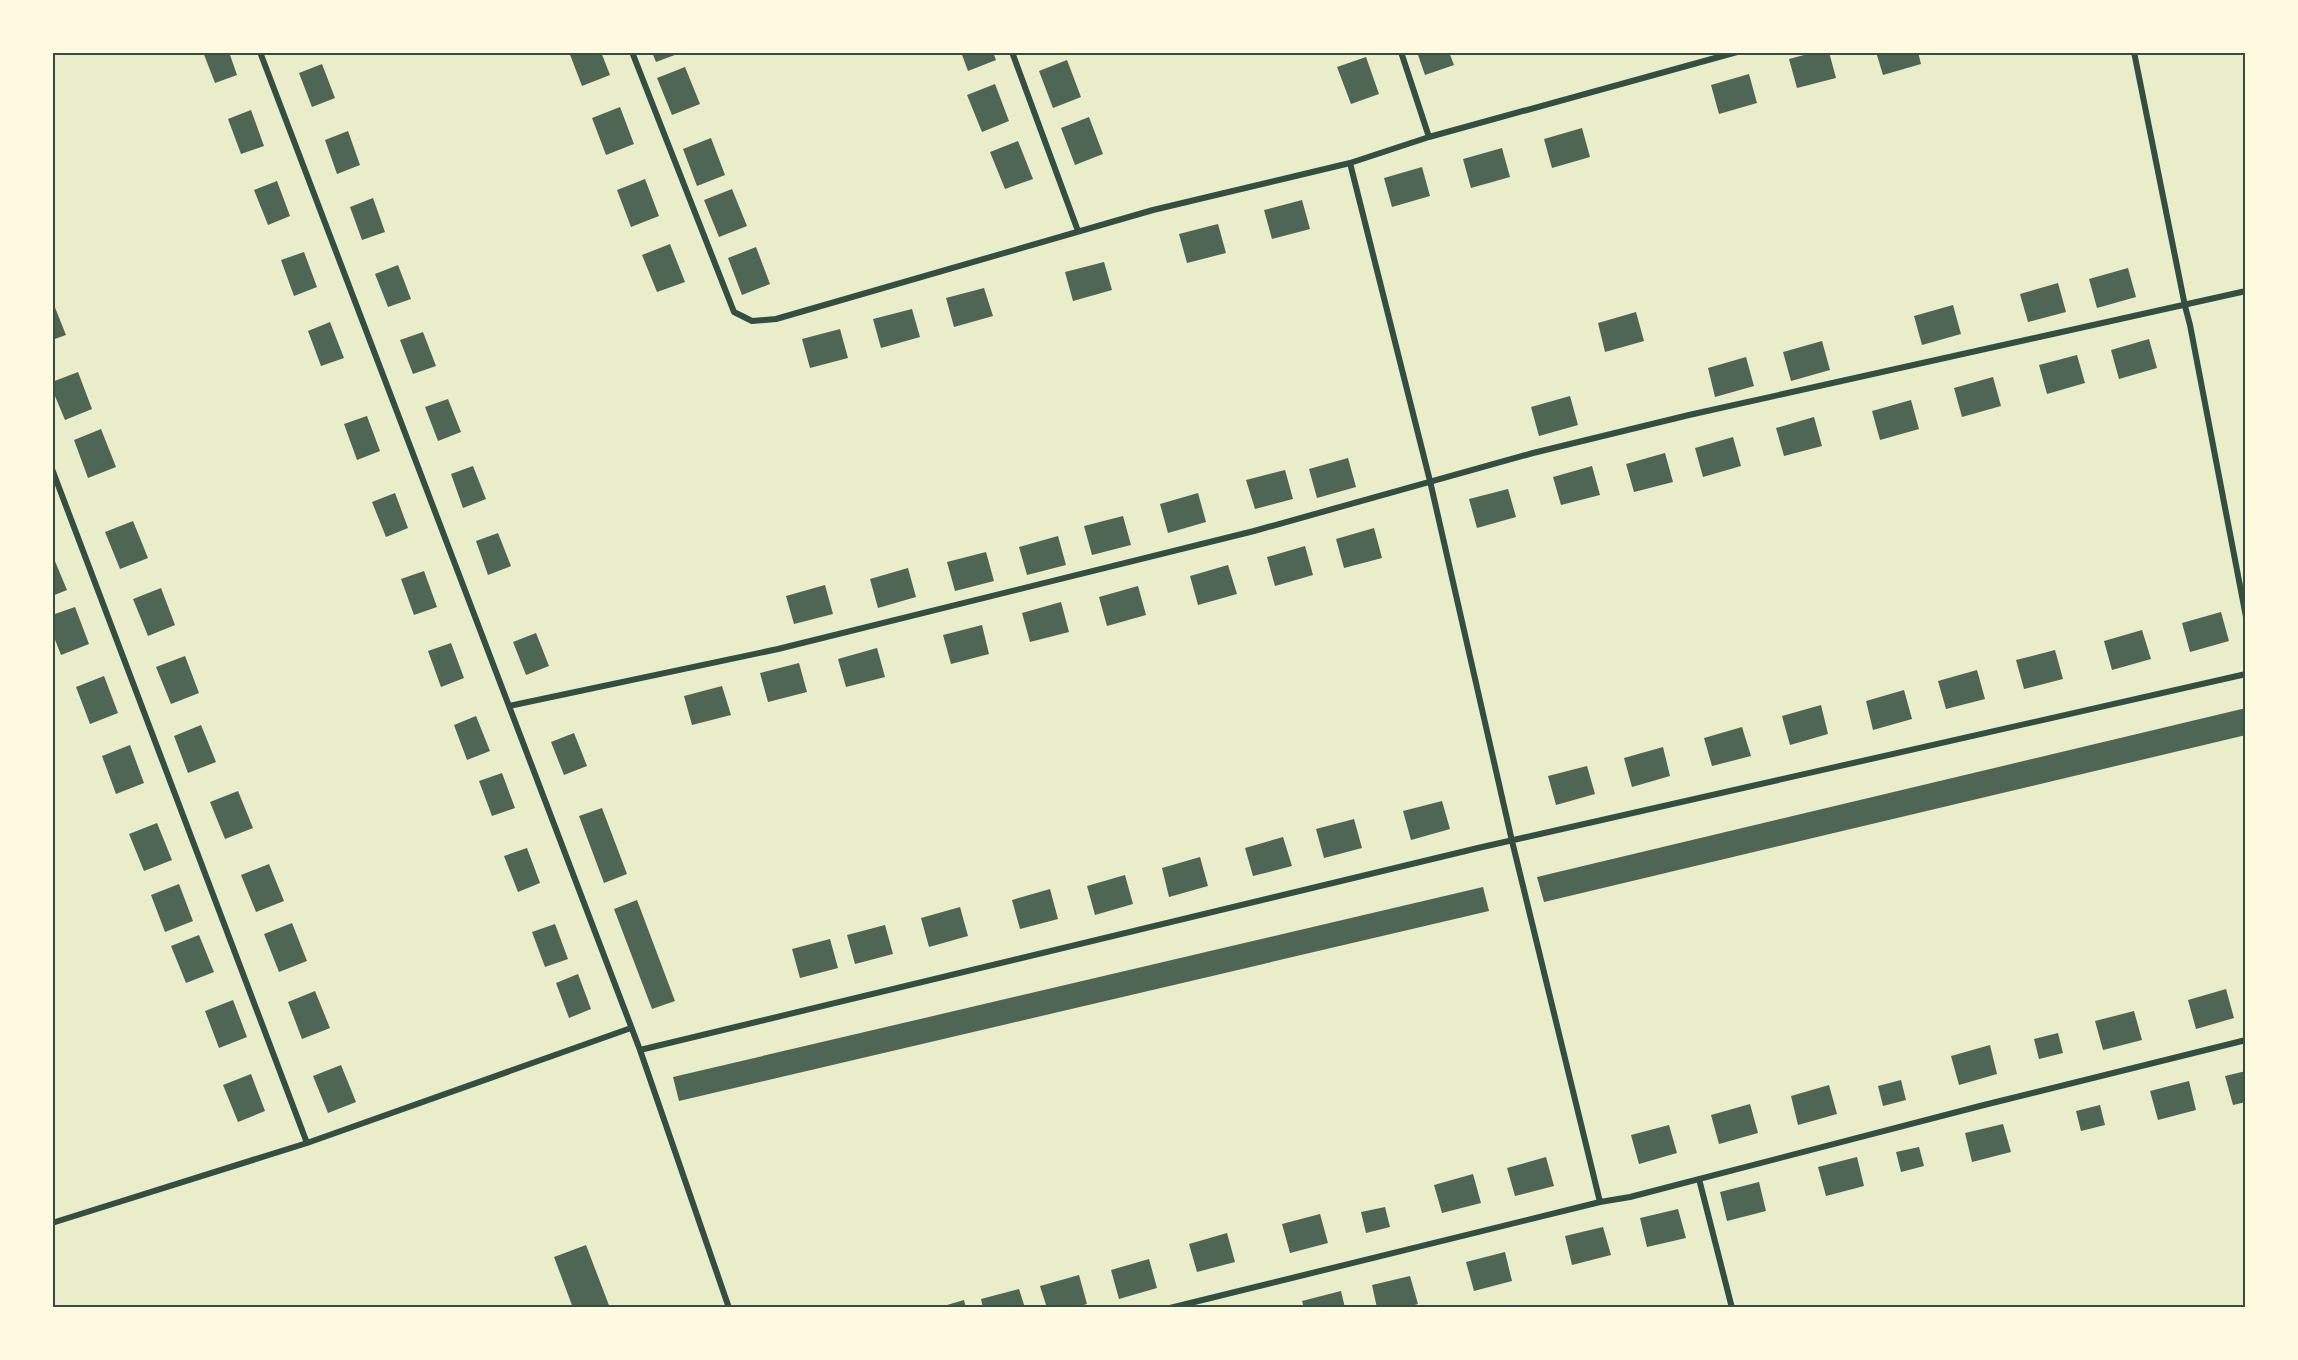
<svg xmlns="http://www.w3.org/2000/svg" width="2298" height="1360" font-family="'Nunito Sans',sans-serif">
<rect width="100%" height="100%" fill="#e9edc9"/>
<!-- building -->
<path fill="#4f6655" d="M203,52H229L237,75L215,83Z
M569,52H601L610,75L582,86Z
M652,52H680V53L656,62Z
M961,52H993L996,60L968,71Z
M1417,52H1449L1454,65L1425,75Z
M1815,52H1829L1836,78L1797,88L1789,59Z
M1876,52H1918L1921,64L1883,75Z
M1366,57L1379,94L1351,104L1337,67Z
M1067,60L1081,97L1053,108L1039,71Z
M322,64L335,98L312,107L299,73Z
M685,67L700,104L672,115L657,78Z
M1749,74L1757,103L1719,114L1711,85Z
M995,84L1009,121L982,132L967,95Z
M620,107L634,144L606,155L592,118Z
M251,110L264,146L241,154L228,119Z
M1089,117L1103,154L1075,165L1061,128Z
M1582,128L1590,157L1552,168L1544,139Z
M348,131L360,165L337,174L325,140Z
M711,138L725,175L697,186L683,149Z
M1018,141L1033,179L1005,189L990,152Z
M1502,148L1510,177L1471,188L1463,159Z
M1422,167L1430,196L1392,207L1384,178Z
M645,179L659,216L631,227L617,190Z
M277,181L290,216L268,225L254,190Z
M732,189L747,226L719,237L704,200Z
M373,198L385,232L362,240L350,207Z
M1302,200L1310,229L1272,239L1264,210Z
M1218,224L1226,253L1187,263L1179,234Z
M670,244L685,282L657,292L642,255Z
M756,247L770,284L742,295L728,258Z
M304,252L317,287L294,296L281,260Z
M1104,262L1112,290L1073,301L1065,272Z
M398,265L411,299L388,307L375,274Z
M2128,268L2136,297L2097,308L2089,279Z
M2058,283L2066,312L2028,322L2020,294Z
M984,288L993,316L954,327L946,298Z
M52,300L66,335L52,340Z
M1953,305L1961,334L1922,345L1914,316Z
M912,309L920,337L881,348L873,319Z
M1636,312L1644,341L1605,352L1598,323Z
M330,322L344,358L321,366L308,331Z
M840,329L848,358L810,368L802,339Z
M423,332L436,366L413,374L400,340Z
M2149,339L2157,368L2119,379L2111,350Z
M1822,341L1830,370L1791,381L1783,352Z
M2077,355L2085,383L2047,394L2039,365Z
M1746,357L1754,386L1715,397L1708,368Z
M78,372L92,409L65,420L52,389V382Z
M1993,377L2001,406L1962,417L1954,388Z
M1570,396L1578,425L1539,436L1531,407Z
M448,399L461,432L438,441L425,407Z
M1911,400L1919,429L1880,440L1872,411Z
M367,416L380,451L357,460L344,424Z
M1814,417L1822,446L1784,456L1776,428Z
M101,429L116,467L88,478L74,440Z
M1733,437L1741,466L1703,477L1695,448Z
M1665,453L1673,482L1634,492L1626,464Z
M1348,458L1356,487L1317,498L1309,469Z
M473,466L486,499L463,508L451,474Z
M1592,466L1600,495L1561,505L1553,477Z
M1285,470L1293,499L1255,509L1246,480Z
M1508,489L1516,517L1477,528L1469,499Z
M395,493L408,528L386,537L372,502Z
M1198,493L1206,522L1168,533L1160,504Z
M1123,516L1131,545L1092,555L1084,526Z
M133,521L148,558L120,569L105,532Z
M1374,528L1382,558L1344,568L1336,539Z
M498,533L511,566L488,575L476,541Z
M1058,536L1066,565L1027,575L1019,547Z
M1305,546L1313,575L1275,586L1267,557Z
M986,552L994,581L955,591L947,562Z
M52,554L67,590L52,596Z
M1228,565L1237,594L1198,605L1190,576Z
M908,568L916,597L878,608L870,579Z
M424,571L437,607L414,615L401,579Z
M825,585L833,614L794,624L786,596Z
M1138,586L1146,615L1107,626L1099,597Z
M161,588L175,625L148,636L133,599Z
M1061,602L1069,632L1030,642L1022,613Z
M75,607L89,644L61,655L52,632V615Z
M2221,612L2229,641L2190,652L2182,623Z
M982,625L989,654L951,664L943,635Z
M2142,630L2151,659L2112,670L2104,641Z
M536,633L549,666L526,675L513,642Z
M451,643L464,678L441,687L428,651Z
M877,648L885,677L846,687L838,659Z
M2055,650L2063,679L2024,689L2016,660Z
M185,656L199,693L171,704L156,667Z
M799,663L807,692L768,702L760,673Z
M1977,670L1985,699L1946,709L1938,681Z
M104,676L118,713L90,724L76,687Z
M722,686L731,715L692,725L684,696Z
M1904,690L1912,719L1873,730L1866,701Z
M1821,705L1828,734L1790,745L1782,716Z
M2246,708V735L1544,902L1537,877Z
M476,716L490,751L467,760L454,725Z
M201,725L216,762L188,773L174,736Z
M1742,727L1751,756L1712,766L1704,738Z
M574,733L587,766L564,775L551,742Z
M130,745L144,783L116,794L102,756Z
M1663,747L1670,776L1632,787L1624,758Z
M1587,766L1595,794L1556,805L1548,776Z
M502,773L515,808L492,816L479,781Z
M238,791L253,828L225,839L210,802Z
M1442,801L1450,829L1411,840L1403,811Z
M602,808L627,874L604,883L579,816Z
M1354,819L1362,848L1324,858L1316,829Z
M157,823L172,860L144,871L129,834Z
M1283,837L1292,866L1253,876L1245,848Z
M527,848L540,883L518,892L504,856Z
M1200,857L1208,886L1169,897L1162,868Z
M269,864L284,901L256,912L241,875Z
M1125,875L1133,904L1095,915L1087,886Z
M179,884L193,921L165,932L151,895Z
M1483,887L1489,911L679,1101L673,1077Z
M1050,889L1058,919L1020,929L1012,900Z
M637,900L675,1001L652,1009L614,909Z
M960,907L968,936L929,947L921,918Z
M292,923L307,961L279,972L264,934Z
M555,924L568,959L545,967L532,932Z
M885,925L893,954L855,964L847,935Z
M199,935L214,972L186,983L171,946Z
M830,939L838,968L800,978L792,949Z
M578,974L591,1009L569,1018L556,983Z
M2226,989L2234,1018L2196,1029L2188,1000Z
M315,991L330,1028L302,1039L288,1002Z
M233,1000L247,1037L219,1048L205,1011Z
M2134,1011L2142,1040L2103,1050L2095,1021Z
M2058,1033L2063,1053L2039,1059L2034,1039Z
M1990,1045L1997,1074L1959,1085L1951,1056Z
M341,1065L356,1102L328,1113L313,1076Z
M2246,1071V1102L2233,1105L2225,1076Z
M251,1074L265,1111L238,1122L223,1085Z
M1901,1080L1906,1100L1883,1106L1878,1086Z
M2189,1081L2196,1110L2158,1120L2150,1091Z
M1829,1085L1837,1114L1798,1125L1791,1096Z
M1750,1104L1758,1133L1719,1144L1711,1115Z
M2100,1105L2105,1125L2081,1131L2076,1111Z
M2003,1124L2011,1152L1972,1162L1965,1133Z
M1669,1125L1677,1153L1639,1164L1631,1135Z
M1919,1147L1924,1166L1901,1172L1896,1152Z
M1546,1157L1554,1186L1515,1196L1507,1168Z
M1857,1157L1864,1186L1826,1196L1818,1167Z
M1473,1174L1481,1203L1442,1213L1434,1185Z
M1759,1182L1766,1211L1727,1221L1720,1192Z
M1385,1207L1390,1227L1366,1233L1361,1212Z
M1678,1209L1686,1238L1647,1247L1640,1218Z
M1320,1214L1328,1243L1290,1253L1282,1224Z
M1603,1227L1611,1255L1572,1265L1565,1236Z
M1227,1233L1235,1262L1197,1272L1189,1244Z
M586,1245L610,1308H573L554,1257Z
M1505,1252L1512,1281L1474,1291L1466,1262Z
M1149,1259L1157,1288L1119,1299L1111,1270Z
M1079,1275L1087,1304L1074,1308H1047L1040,1286Z
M1410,1276L1418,1304L1405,1308H1377L1372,1285Z
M1019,1289L1025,1308H983L981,1299Z
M1341,1291L1345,1308H1304L1302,1301Z
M964,1300L966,1308H940V1307Z"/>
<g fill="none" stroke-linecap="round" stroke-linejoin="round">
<!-- minor -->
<path stroke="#344e41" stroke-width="6" d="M260,52L640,1050L729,1308
M632,52L734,312L752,321L776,319L1153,210L1350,163L1429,137L1737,52
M1012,52L1078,231
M1401,52L1429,137
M2134,52L2185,306L2190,325L2246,617
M1350,163L1430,481L1512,841L1600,1202
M52,469L307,1143
M509,706L778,649L1254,531L1533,453L1689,415L2246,291
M640,1050L1478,848L2246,674
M1699,1179L1732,1308
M52,1223L307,1143L631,1028
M1170,1308L1600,1202L1630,1197L1980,1106L2246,1040"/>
</g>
<!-- border -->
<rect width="2298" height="1360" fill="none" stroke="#fefae0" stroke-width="108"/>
<rect x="54" y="54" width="2190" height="1252" fill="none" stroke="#344e41" stroke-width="2"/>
</svg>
